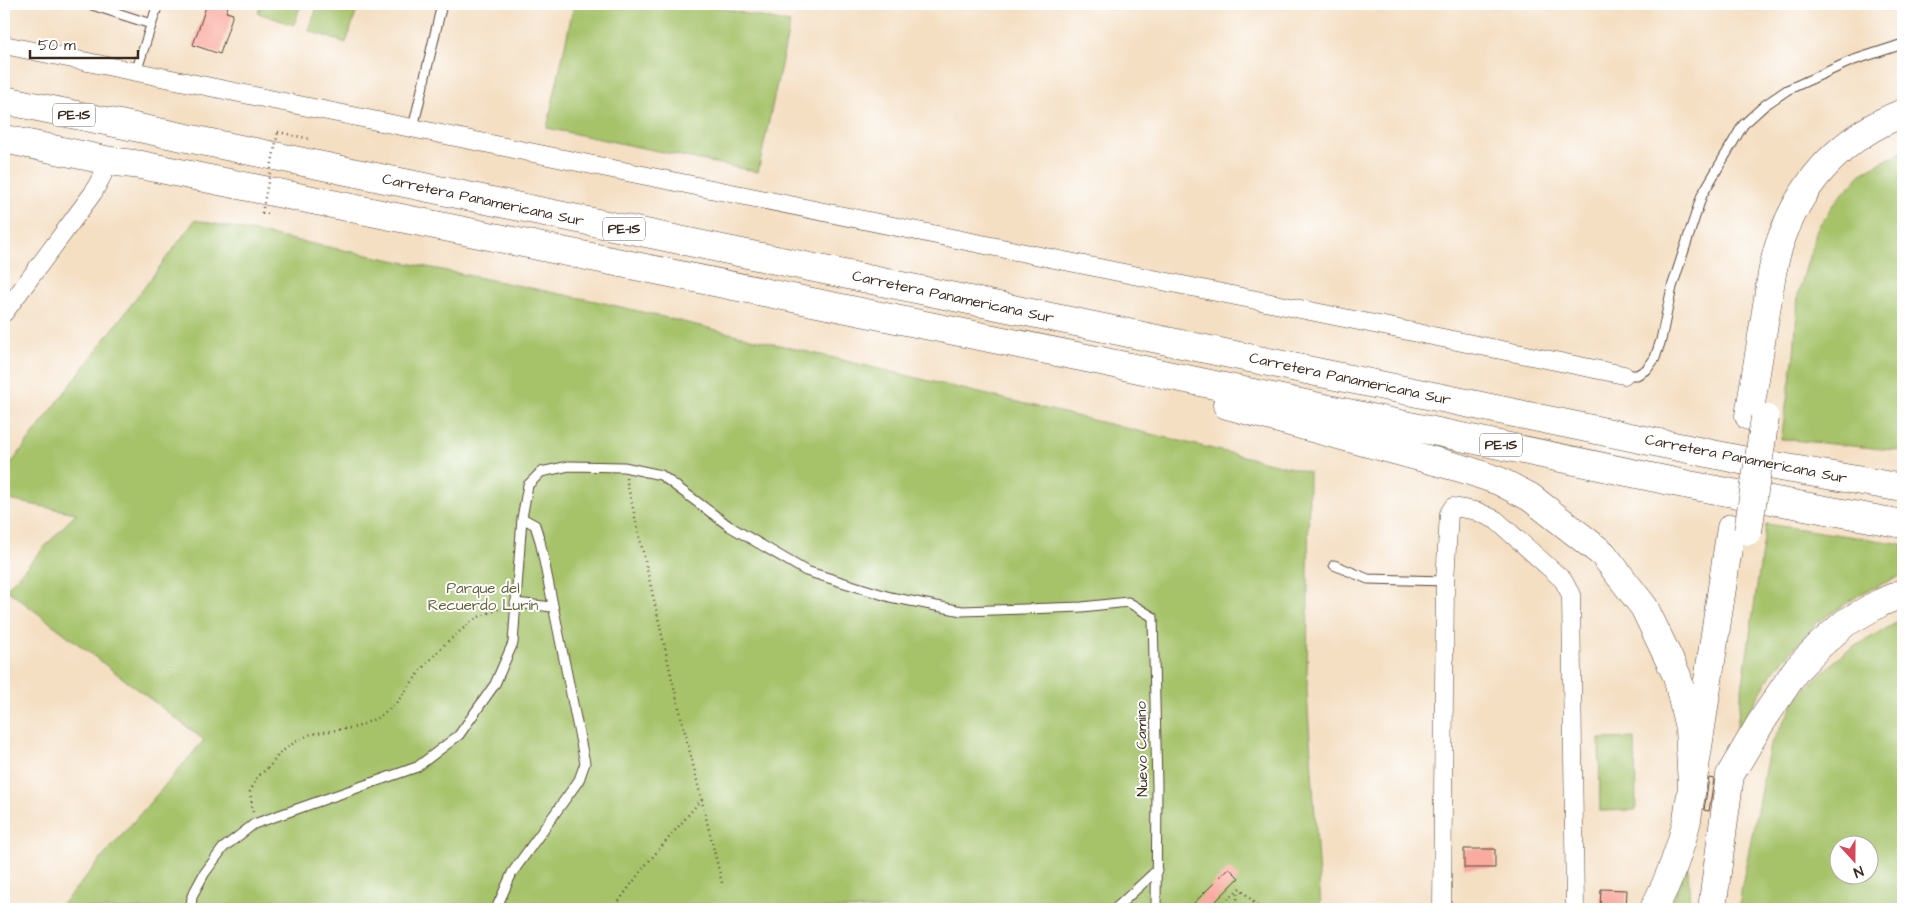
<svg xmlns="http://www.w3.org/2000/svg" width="1907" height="913" font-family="'Architects Daughter',sans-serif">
<rect width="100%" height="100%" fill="#fff"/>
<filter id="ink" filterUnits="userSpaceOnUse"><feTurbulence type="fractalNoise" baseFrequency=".02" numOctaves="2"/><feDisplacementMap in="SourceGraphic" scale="10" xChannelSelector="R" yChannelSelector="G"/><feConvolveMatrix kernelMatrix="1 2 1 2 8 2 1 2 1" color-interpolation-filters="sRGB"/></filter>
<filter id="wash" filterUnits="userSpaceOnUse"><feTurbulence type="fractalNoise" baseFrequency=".0096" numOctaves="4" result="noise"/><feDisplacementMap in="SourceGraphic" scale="20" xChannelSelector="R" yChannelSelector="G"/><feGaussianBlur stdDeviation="1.12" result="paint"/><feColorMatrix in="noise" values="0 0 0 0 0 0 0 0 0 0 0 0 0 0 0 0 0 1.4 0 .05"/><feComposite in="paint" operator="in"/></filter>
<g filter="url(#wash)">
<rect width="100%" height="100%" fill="#f4dfc3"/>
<!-- green -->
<path fill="#a6c36a" stroke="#707644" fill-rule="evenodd" d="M261,4H301L294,25L258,13Z
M318,4H359L346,43L309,31Z
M574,4H701L790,23L758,172L547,128Z
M1903,151V451L1781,439L1794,355L1798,295L1817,229L1834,203L1863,172Z
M195,220L600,302L1309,472L1307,693L1321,909H58L204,740L6,589L76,513L4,499V473Z
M1766,524L1903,544V575L1862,593L1815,624L1772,673L1744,720L1734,745Z
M1903,619V909H1739L1742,885L1770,745L1800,694L1845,652ZM1840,846H1870V876H1840Z
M1635,738L1636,810L1600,811L1599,739Z
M1688,864L1690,909H1670V908Z"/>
<g id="blocks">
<!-- building -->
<path fill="#f9aba0" d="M207,4H229L226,12L233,14L220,54L193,45Z
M1709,778L1714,779L1709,811L1704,810Z
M1464,849H1495V868H1464Z
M1229,868L1239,878L1208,909H1188Z
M1601,889L1627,890L1626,909L1600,908Z"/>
</g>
</g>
<g filter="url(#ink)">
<use href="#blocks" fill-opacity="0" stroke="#574537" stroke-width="1"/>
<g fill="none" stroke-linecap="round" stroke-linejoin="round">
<defs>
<path id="lane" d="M89,4L151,24
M136,72L158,4
M413,128L442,4
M1624,375H1637L1647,369L1655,358L1661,340L1672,287L1702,195L1743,125L1765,105L1787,90L1851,61L1903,44
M1334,565L1368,579L1445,581
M515,603L553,607
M191,909L192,896L204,874L223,848L254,824L417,767L459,735L495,684L513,643L522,518L528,485L541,472L569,466L624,467L661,475L729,526L806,571L890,597L962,611L1082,607L1128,602L1153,617L1157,786L1156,909
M496,909L512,873L579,780L585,763L540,541L535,525L522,518
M1115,909L1157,870"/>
<path id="street" d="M4,45L1624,375
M4,313L93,193L110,161
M1442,909L1445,581L1449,513L1453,507L1476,511L1496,520L1563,580L1571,595L1575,909"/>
<path id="highway" d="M4,100L1746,461L1903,488
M4,139L110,161L141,165L1101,361L1689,485L1903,524
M1227,405L1464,469L1499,481L1530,497L1603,554L1644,607L1677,676L1689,728L1692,787
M1749,416C1755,381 1760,346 1766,311C1770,286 1773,260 1782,237C1804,178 1845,136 1903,113
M1654,909C1669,880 1680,852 1687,820L1731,528
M1712,909L1730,775L1760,724L1796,670L1819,646L1845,623L1880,603L1903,593"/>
</defs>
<!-- lane casing -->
<use href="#lane" stroke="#574537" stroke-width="11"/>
<!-- street casing -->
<use href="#street" stroke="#574537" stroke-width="19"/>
<!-- highway casing -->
<use href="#highway" stroke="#574537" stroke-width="29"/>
<!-- path -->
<path stroke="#574537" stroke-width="2.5" stroke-dasharray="1 4" stroke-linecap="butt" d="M278,132L310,139
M262,213L270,214
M626,478L672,679L722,883
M253,812L250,792L257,777L269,767L280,753L295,742L311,734L357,727L377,718L395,705L421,670L447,642L476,618L504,607
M613,909L644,867L701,800
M1217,909L1240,888L1260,909
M1235,909L1239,890"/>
<!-- lane -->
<use href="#lane" stroke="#fff" stroke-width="9"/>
<!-- street -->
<use href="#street" stroke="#fff" stroke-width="18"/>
<!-- highway -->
<use href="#highway" stroke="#fff" stroke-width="28"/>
<defs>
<path id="highway-bridge" d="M1748,531L1765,418"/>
</defs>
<!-- highway-bridge casing -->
<use href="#highway-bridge" stroke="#574537" stroke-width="29" stroke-linecap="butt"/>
<!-- path-bridge -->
<path stroke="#574537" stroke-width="2.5" stroke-dasharray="1 4" stroke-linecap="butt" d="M262,213L278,132"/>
<!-- highway-bridge -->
<use href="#highway-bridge" stroke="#fff" stroke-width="28"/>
</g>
</g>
<g text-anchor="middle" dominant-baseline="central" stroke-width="4" stroke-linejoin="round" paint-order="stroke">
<!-- shield labels -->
<g fill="#fff" stroke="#766a62" stroke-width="1">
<rect x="53" y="103.5" width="42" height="23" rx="4"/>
<rect x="603" y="217.5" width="42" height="23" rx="4"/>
<rect x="1480" y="433.5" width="42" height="23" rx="4"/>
</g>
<g font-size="14" font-weight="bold" fill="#3b2a1e">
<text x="74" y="115">PE-1S</text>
<text x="624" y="229">PE-1S</text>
<text x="1501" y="445">PE-1S</text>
</g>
<!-- street labels -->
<g font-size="15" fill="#3b2a1e" stroke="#fff">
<text transform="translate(483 200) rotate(12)">Carretera Panamericana Sur</text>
<text transform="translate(953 297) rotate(12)">Carretera Panamericana Sur</text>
<text transform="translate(1350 379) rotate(12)">Carretera Panamericana Sur</text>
<text transform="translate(1746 459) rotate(11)">Carretera Panamericana Sur</text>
<text transform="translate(1142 749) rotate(-91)">Nuevo Camino</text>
</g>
<!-- park labels -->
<g font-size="15" fill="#606039" stroke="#fff">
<text x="483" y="588">Parque del<tspan x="483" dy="17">Recuerdo Lurín</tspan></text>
</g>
</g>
<!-- margin -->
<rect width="1907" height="913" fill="none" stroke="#fff" stroke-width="20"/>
<!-- north arrow -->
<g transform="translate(1854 860) rotate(159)"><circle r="24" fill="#ffffff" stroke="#b1aaa5"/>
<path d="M0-4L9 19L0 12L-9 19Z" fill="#d1495b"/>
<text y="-8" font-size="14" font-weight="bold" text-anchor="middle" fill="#3b2a1e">N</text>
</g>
<!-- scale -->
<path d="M30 50v8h108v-8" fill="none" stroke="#3b2a1e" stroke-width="2.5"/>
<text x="38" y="50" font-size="15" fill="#3b2a1e" stroke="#ffffff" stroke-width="4" paint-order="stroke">50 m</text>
</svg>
